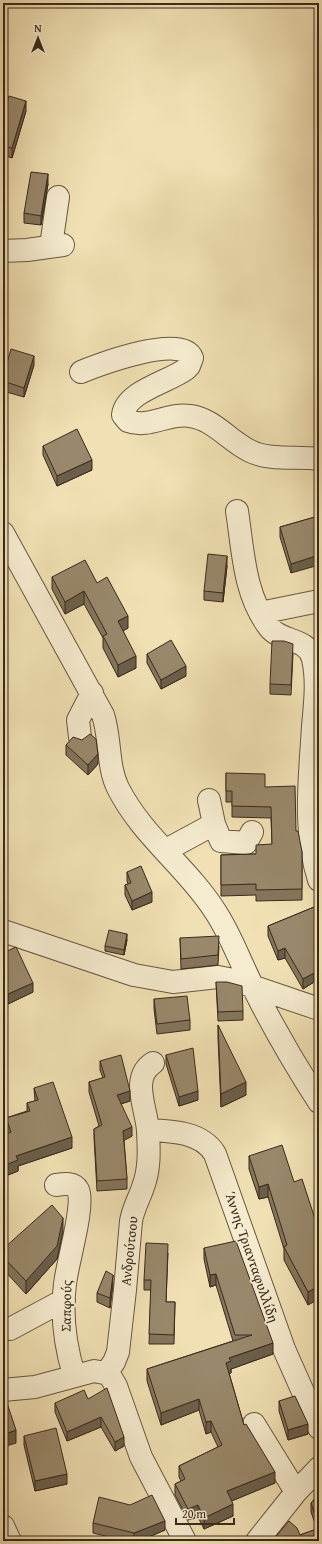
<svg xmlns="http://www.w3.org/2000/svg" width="322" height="1544" font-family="'Gentium Book Plus',serif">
<rect width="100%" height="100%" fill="#f0e0b3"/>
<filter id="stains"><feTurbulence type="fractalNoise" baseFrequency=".005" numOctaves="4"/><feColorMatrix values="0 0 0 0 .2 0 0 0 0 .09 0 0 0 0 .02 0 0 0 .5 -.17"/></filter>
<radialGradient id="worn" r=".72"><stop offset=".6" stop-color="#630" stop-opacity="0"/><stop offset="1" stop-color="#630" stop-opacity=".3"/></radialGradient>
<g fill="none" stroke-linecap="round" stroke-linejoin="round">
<defs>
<path id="minor" d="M51,246L58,197
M3,251L27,250L63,245
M81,372C97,365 183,333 192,358L189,366L186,369C169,382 126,391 123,415L128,421C149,429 169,412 190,416C214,419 229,441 250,451C270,461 297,456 319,459
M237,511C243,550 244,595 269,627C281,643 308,637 313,659C318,681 315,704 313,726C310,778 303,830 319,880
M3,533L103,715C111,739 107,766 118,788C142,836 187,867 215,911C231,935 240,962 253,987C273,1027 295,1065 319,1102
M260,613L319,601
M80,737L78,720L92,693
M209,800L214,824
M166,850L214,824L221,841L246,843L252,832
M3,931L134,975L173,982L218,977L234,980L319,1009
M148,1130C172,1131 202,1132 215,1154L284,1349L319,1428
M56,1185C63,1184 74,1182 78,1190C85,1205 67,1264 65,1284C61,1315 65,1345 74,1375
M10,1329L64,1300
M107,1372L114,1362L118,1352L125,1290L131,1221C133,1209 139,1199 143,1187C150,1169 149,1150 148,1131C147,1109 130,1078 153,1063
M3,1390L35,1387L94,1371L109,1374L116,1386L141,1457L185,1541
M254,1424L296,1492
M3,1526L10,1541
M257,1541L296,1492L319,1468"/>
</defs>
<!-- minor casing -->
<use href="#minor" stroke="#685742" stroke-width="24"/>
<!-- minor -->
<use href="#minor" stroke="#f5ebce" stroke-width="22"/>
</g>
<!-- wall -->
<path fill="#84755c" stroke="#3b291c" d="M26,111L12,158L3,155V116Z
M48,184L41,225L24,223V213Z
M34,365L24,397L3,391V376Z
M43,446L92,470L57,486L43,455Z
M315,517L291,573L280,537V527Z
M227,566L223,602L204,600V591Z
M52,577L97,583L128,628L123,631L136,668L118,677L103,648V638L84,604L65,614L52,589Z
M147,654L186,676L161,689L147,663Z
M293,654L291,695L270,694V684Z
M66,745L98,764L88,775L66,755Z
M226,773L265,787L296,831L302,852V900L256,901V895L221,896V855L256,854L272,844L271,818L232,817V802H226Z
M127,872L152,902L132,910L125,895V885L128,884L127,881Z
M319,905V990L314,982L303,989L285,958L278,960L268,936V926Z
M180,938L219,946L218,965L181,969Z
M127,940L124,955L105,951V946Z
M3,953L33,992L8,1004L3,993Z
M216,982L243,1011V1020L218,1021Z
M154,999L190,1020V1030L157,1034L154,1009Z
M218,1025L246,1095L221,1107L218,1038Z
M166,1055L198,1100L179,1106L166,1064Z
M319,1060V1079L316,1074V1062Z
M100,1061L130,1101L121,1104L132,1136L124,1140L127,1179V1189L97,1191L94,1138V1129L99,1126L89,1092V1082L103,1078L100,1070Z
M34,1088L72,1148L18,1166V1171L3,1177V1136L7,1134L6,1130V1118L27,1111V1103L35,1101Z
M249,1156L294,1182L318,1228L308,1305L284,1260V1249L268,1197L259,1199L249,1169Z
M63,1231L57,1259L26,1294L3,1269V1249Z
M204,1248L273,1354L231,1369V1373H229L244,1425L275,1483L231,1501L233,1516L204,1529L198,1517L188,1520L175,1495V1484L181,1481L179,1477V1466L218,1447L211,1432L206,1434L199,1410L161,1425L147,1381V1369L233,1341L216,1285L210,1287L204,1259Z
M168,1253L166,1302H175L174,1344H149L151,1290H144V1280Z
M113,1284L110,1308L97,1302V1293Z
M3,1329L6,1347V1357H3Z
M88,1399L124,1446L115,1451L101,1427L67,1441L55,1412V1403Z
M279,1401L308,1434L288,1440L279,1411Z
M24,1436L67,1484L35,1491L24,1445Z
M319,1494V1541H272L300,1535L317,1529L311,1512V1503Z
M93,1523L165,1530L139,1541H126L93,1533Z"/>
<!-- shaded-wall -->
<path fill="#6b5f4b" stroke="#3b291c" d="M26,101V111L12,158V148Z
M48,174V184L41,225V216Z
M34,356V365L24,397V388Z
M92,460V470L57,486V476Z
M319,555V565L291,573V564Z
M227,556V566L223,602V593Z
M84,591V604L65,614V602Z
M128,616V628L118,634V621Z
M136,656V668L118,677V665Z
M186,666V676L161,689V680Z
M98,754V764L88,775V765Z
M152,892V902L132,910V901Z
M127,934V940L124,955V950Z
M285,948V958L278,960V951Z
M314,973V982L303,989V979Z
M33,983V992L8,1004V994Z
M246,1082V1095L221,1107V1094Z
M130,1091V1101L117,1105V1095Z
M198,1091V1100L179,1106V1097Z
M132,1127V1136L123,1141V1131Z
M72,1137V1148L18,1166V1171L3,1177V1166L16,1156Z
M268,1184V1197L259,1199V1187Z
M63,1218V1231L57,1259L26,1294V1281Z
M216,1274V1285L210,1287V1275Z
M113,1275V1284L110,1308V1298Z
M319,1286V1299L308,1305V1292Z
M273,1343V1354L231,1369V1373L226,1375V1363L229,1358Z
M199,1399V1410L161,1425V1413Z
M101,1417V1427L67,1441V1432Z
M211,1421V1432L206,1434V1422Z
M308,1424V1434L288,1440V1430Z
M16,1430V1443L3,1447V1435Z
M124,1437V1446L115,1451V1442Z
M275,1472V1483L227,1503V1491Z
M67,1474V1484L35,1491V1481Z
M233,1504V1516L204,1529V1518Z
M198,1505V1517L188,1520V1509Z
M165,1521V1530L139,1541H134V1533Z"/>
<!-- building -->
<path fill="#99886b" stroke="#3b291c" d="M9,96L26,101L12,148L3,146V116Z
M31,172L48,174L41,216L24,213Z
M11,349L34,356L24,388L3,381V376Z
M77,429L92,460L57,476L43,446Z
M315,517L319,530V555L291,564L280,527Z
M208,554L227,556L223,593L204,591Z
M85,560L97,583L107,577L128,616L118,621L136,656L118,665L103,636L107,634L84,591L65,602L52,577Z
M171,640L186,666L161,680L147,654Z
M272,641H284L293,644L291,685L270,684Z
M90,734L96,739L98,754L88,765L66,745L73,737L82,740Z
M226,773L265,774V787L295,786L296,831H298L302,852V889L256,890V884L221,885V855L256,854V845L272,844L271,807L232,806V791H226Z
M141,866L152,892L132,901L125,885L131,883L127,872Z
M319,905V981L314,973L303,979L285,948L278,951L268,926Z
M109,930L127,934L124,950L105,946Z
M219,936L218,955L181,959L180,938Z
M16,947L33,983L8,994L3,983V953Z
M216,982H227L242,986L243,1011L218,1012Z
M187,996L190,1020L157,1024L154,999Z
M218,1025L246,1082L221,1094Z
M193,1048L198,1091L179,1097L166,1055Z
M121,1055L130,1091L117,1095L132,1127L123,1131L127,1179L97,1181L94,1129L102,1125L89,1082L105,1077L100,1061Z
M319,1060V1067L316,1062Z
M53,1082L72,1137L16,1156L18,1160L3,1166V1136L11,1132L6,1118L30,1111L27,1103L38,1100L34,1088Z
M282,1145L294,1182L302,1179L318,1228L319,1227V1286L308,1292L284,1247L287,1245L268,1184L259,1187L249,1156Z
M52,1205L63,1218L57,1246L26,1281L3,1257V1249Z
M236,1241L273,1343L229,1358L231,1361L226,1363L244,1425L246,1424L275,1472L227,1491L233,1504L204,1518L198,1505L188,1509L175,1484L185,1479L179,1466L222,1445L211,1421L206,1422L199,1399L161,1413L147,1369L252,1335H235L216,1274L210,1275L204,1248Z
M146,1243L168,1244L166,1302H175L174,1335L149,1334L151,1280H144Z
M106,1271L113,1275L110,1298L97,1293Z
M3,1329L4,1330L6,1347H3Z
M107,1388L124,1437L115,1442L101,1417L67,1432L55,1403L84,1390L88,1399Z
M3,1391L16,1430L3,1435Z
M295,1396L308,1424L288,1430L279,1401Z
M56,1428L67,1474L35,1481L24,1436Z
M319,1494V1527L311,1503Z
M152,1495L165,1521L134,1533L93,1523L99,1497L130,1505Z
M289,1521L297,1528L300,1535L319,1528V1541H272Z"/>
<g text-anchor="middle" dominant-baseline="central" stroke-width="3.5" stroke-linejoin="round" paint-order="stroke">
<!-- street labels -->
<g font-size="14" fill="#3b291c" stroke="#f5ebce">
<text transform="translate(129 1251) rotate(-84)">Ανδρούτσου</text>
<text transform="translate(252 1257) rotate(71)">Άννης Τριανταφυλλίδη</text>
<text transform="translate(66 1306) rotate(-89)">Σαπφούς</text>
</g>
</g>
<!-- margin -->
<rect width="322" height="1544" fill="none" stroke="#f0e0b3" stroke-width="16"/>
<rect x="4" y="4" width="314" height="1536" fill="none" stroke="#3b291c" stroke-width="2"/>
<rect x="8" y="8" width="306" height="1528" fill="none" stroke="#3b291c"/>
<!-- north arrow -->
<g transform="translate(38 38)" stroke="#f5ebce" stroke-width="3" paint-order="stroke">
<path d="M0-3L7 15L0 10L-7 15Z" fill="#3b291c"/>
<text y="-6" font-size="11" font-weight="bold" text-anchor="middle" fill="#3b291c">N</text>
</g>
<!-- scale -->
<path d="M176 1518v6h58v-6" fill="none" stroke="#3b291c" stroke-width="2"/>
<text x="182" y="1518" font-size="12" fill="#3b291c" stroke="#f5ebce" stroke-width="3" paint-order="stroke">20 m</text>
<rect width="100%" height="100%" filter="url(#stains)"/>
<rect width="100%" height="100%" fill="url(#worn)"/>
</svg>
